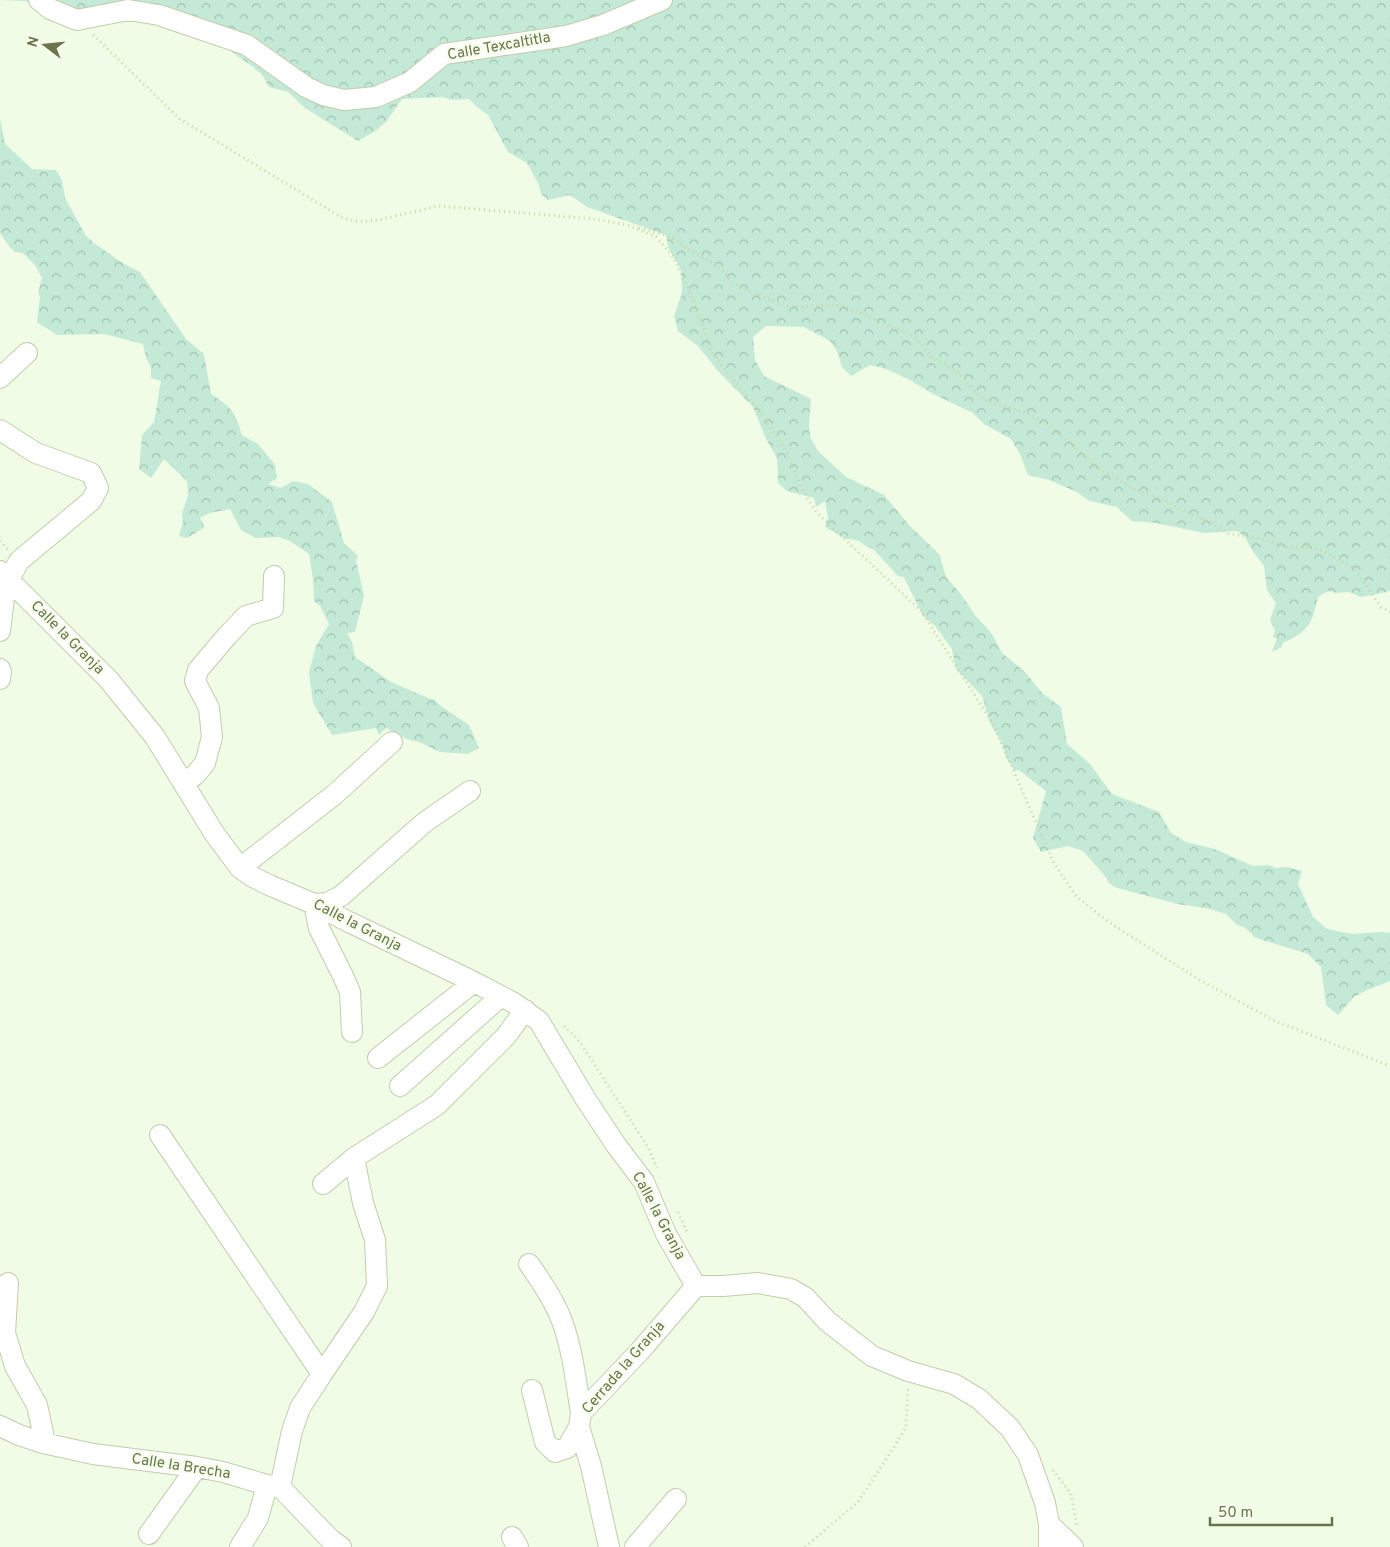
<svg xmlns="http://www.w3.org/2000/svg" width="1390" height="1547" font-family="Overpass,sans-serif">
<defs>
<pattern id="forest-crowns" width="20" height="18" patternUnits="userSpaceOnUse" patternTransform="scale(1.25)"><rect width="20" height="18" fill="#c4e9d7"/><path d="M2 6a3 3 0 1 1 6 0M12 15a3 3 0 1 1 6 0" fill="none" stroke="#a3c1b0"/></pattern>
</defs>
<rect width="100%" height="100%" fill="#f0fce6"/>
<!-- forest -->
<path fill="url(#forest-crowns)" d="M0,0H1390V590L1387,592L1361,597L1349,592L1336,593L1328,591L1318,597C1312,624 1309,631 1283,643L1282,647L1272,652L1277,638L1273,637L1275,630L1270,620L1276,603L1267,590L1264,566L1252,550L1245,537L1237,531L1204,533L1156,523L1132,521L1117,507L1089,501L1077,492L1049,480L1028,475L1020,454L1011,439L984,424L973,413L933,394L910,380L886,369L870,365L851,376L842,367L837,351L830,341L804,327L766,326L753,337L755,360L764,376L811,399L809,424L810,437L818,451L846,477L884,495L910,526L939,554L946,577L960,593L975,615L992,634L1002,653L1025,672L1042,693L1061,707L1067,744L1090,764L1112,794L1159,812L1171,833L1186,842L1215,849L1253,866L1269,865L1276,868L1288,867L1302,871L1298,884L1313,917L1327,929L1352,934L1383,932L1390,933V981L1367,990L1354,997L1338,1015L1326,1005L1321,967L1308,954L1256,938L1244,927L1237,925L1226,914L1206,908L1177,904L1114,887L1108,881L1105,876L1083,851L1068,846L1041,852L1033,838L1046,791L1020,771L1014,770L1006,757L1002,743L990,723L982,696L956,669L952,649L935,626L923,616L904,577L898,576L874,550L869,548L859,541L844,538L825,527L828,518L825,501L816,507L814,498L787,491L778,483L777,458L766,439L753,407L718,371L698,346L678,331L674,316L682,293L681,270L668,247L666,235L587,207L570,195L548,200L541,194L539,185L527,163L508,152L488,115L477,107L469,99L452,100L442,97L402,99L386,122L374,132L358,141L305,108L288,92L269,87L261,73L258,71L252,66L233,53L218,34L180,24L140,1L128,4L93,6L65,12L25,1Z
M0,118L5,144L32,169L56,170L62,180L65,198L86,236L94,243L121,262L140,272L186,339L204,354L211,394C231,407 235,411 242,435L258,444L275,465L277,478L268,484L281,488L293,481L308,484L332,502L344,543L358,556L356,560L364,596L355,632L347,633L352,642L355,657L391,682L428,698L435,700L441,706L469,725L479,748L468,754L440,752L419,742L407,739L386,728L379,735L376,728L332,735L313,703L309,672L316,646L329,624L320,606L314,601L313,579L309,554L290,541L279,537L256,538L241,530L230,509L210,513L200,518L205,527L187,538L179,536L183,522L182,514L188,495L187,481L164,459L151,478L139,469L142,435L154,422L161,381L151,378V367L146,358L143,344L104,334L57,335L37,322L40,297L38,292L42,278L35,265L23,253L15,252L9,246L0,233Z"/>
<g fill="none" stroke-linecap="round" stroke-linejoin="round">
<defs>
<path id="minor" d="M39,0L50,9L77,20L128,10L159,15L247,45L306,87L323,95L344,100L376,97L410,82L444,54L566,36L603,25L662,0
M0,378L27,353
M0,430L36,453L91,473L98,488L91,501L19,561L9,580L4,598L0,631
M0,571L109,680L155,737L214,833L240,868L253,877L269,885L314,904L347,921L474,982L514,1003L539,1021L585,1098L616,1145L644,1182L666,1234L696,1286
M0,669L1,672L0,679
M183,783L195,775L205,763L212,737L209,708L195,681L198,670L227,636L246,616L273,608L274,576
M240,868L334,795L392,742
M352,1032L350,992L343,976L319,928L314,904L327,903L341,896L425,822L470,791
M378,1058L474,982
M400,1086L500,997
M160,1135L322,1374L300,1408L292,1431L280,1487
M323,1184L354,1158L437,1105L506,1036L525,1010
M529,1264C542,1282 554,1300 562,1321C573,1351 576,1383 581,1413
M8,1283L5,1333L15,1366L37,1405L43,1433V1443
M696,1286H723L758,1283L791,1289L806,1298L827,1321L872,1356L908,1371L954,1384L979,1399L1010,1428L1028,1455L1045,1503L1049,1524V1547
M322,1374L364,1312L377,1286L375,1240L363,1203L354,1158
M532,1390L545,1442L555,1452L567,1448L579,1427
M0,1426L19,1435L43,1443L93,1454L197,1467L223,1472L267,1485L280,1487L330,1539L341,1547
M1049,1524L1073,1547
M149,1534L197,1467
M512,1537L518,1547
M240,1547L258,1518L267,1485
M609,1547L591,1466L579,1427L581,1413L640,1351L696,1286
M635,1547L676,1499"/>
</defs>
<!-- minor casing -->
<use href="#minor" stroke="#c2cdac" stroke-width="22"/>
<!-- path -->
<path stroke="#c6d6a1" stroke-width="3" stroke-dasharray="1 4" stroke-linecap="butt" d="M93,35L180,119L341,217L359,222L378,220L439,206L594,219L628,225L656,237L672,255L690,292L713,354L763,416L787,453L803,491L817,513L921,611L993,724L1054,863L1075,895L1107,921L1198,979L1275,1021L1390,1066
M639,228L666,235L677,240L686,248L713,263L724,272L733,283L764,297L791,307L835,305L848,308L868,316L880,323L902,331L915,338L933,358L955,370L982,398L992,403L1024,412L1044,422L1078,449L1091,462L1105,473L1117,478L1133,489L1161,499L1182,510L1208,521L1229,534L1261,538L1286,547L1315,548L1333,556L1355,569L1381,607L1390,612
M0,541L8,550
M564,1026L580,1042L649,1149L657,1168
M678,1212L688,1234
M1053,1470L1071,1494L1077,1525
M805,1547L858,1502L894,1447L906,1427L908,1389"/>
<!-- minor -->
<use href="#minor" stroke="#fff" stroke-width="20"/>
</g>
<g text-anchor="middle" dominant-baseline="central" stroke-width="4.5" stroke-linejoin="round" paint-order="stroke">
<!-- street labels -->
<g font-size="15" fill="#6a754b" stroke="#f5ffec">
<text transform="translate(499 47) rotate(-10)">Calle Texcaltitla</text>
<text transform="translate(67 638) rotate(45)">Calle la Granja</text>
<text transform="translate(357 926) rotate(27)">Calle la Granja</text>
<text transform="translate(658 1216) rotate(62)">Calle la Granja</text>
<text transform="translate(624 1368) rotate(-49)">Cerrada la Granja</text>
<text transform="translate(181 1467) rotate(9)">Calle la Brecha</text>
</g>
</g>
<!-- north arrow -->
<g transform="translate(45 45) rotate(286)" stroke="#f5ffec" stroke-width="4" paint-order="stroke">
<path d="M0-4L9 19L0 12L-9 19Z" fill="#6a754b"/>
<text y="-8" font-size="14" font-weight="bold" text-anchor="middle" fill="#6a754b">N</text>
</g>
<!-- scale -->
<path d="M1210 1517v8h122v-8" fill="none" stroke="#6a754b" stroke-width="2.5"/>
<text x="1218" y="1517" font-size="15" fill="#6a754b" stroke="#f5ffec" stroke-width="4" paint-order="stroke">50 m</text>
</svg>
